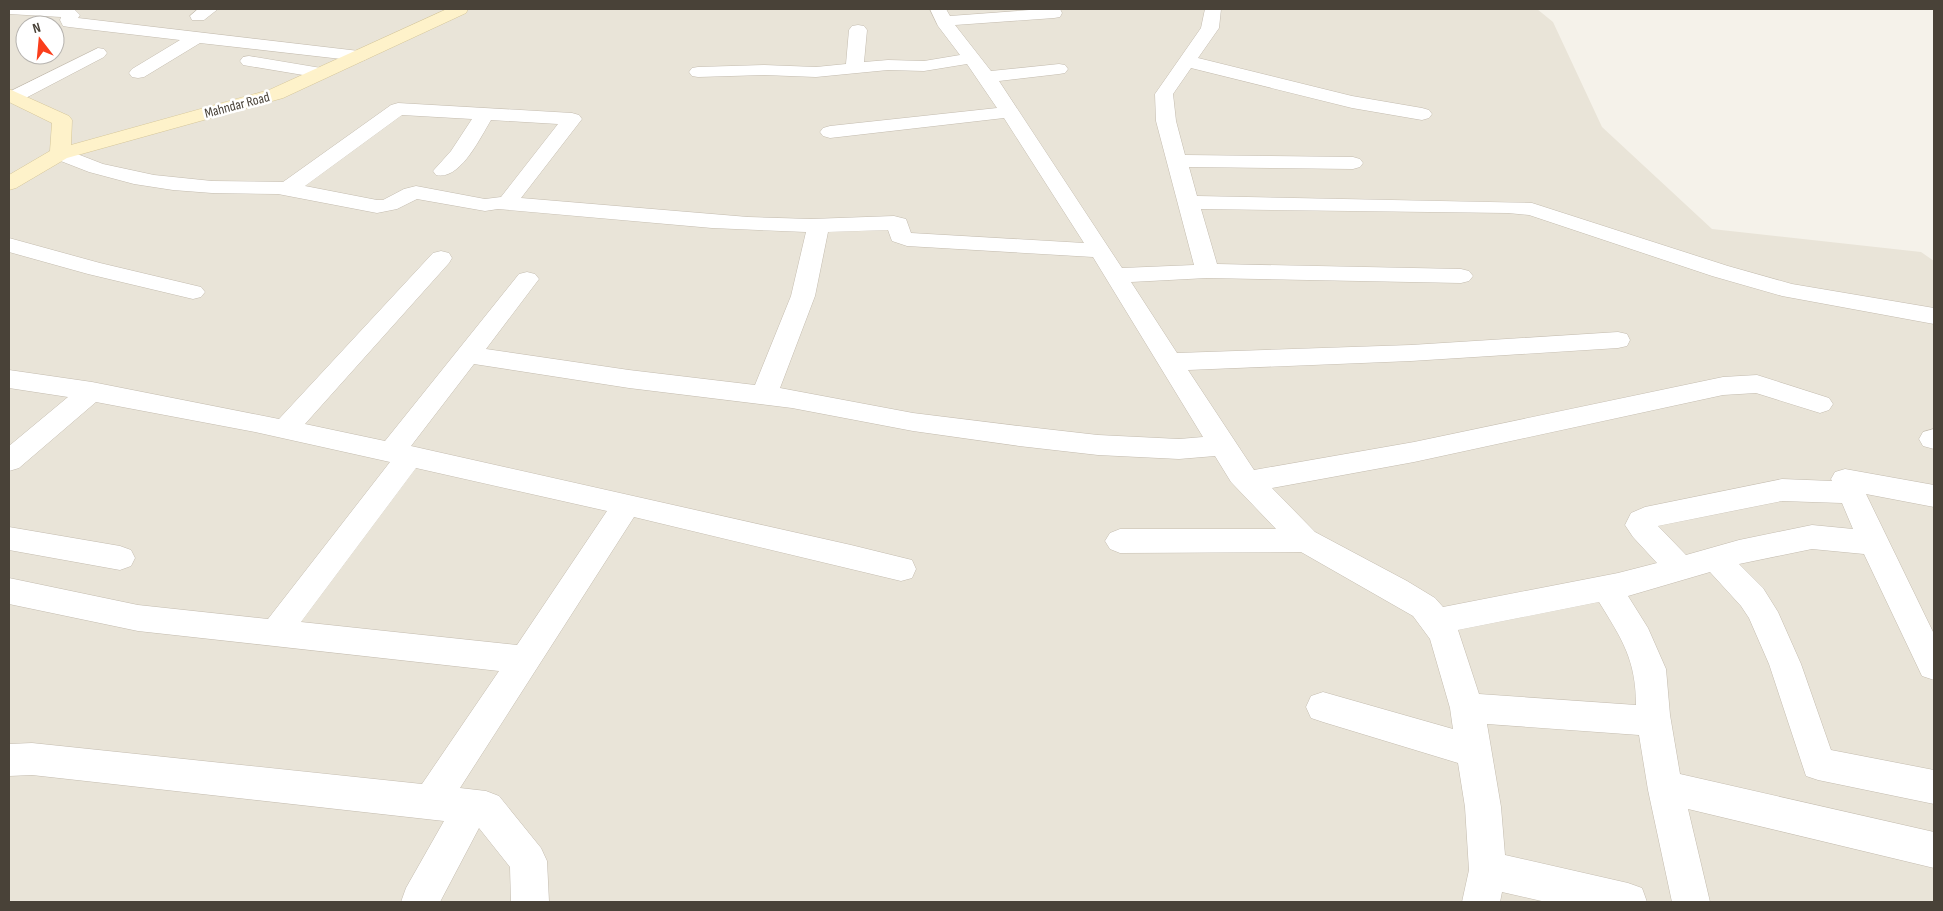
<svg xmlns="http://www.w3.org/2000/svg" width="1943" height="911" font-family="'Sofia Sans Condensed',sans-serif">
<rect width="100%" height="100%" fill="#f5f2ea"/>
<!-- residential -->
<path fill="#e9e4d8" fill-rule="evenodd" d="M9,9H1537L1553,22L1602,127L1712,229L1921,252L1934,261V902H9ZM25,25H55V55H25Z"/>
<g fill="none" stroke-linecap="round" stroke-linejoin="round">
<defs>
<path id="street" d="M9,9H74L80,15L78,18L359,51L365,52L368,56L365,60L359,61L200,43L144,77L138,78L132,77L129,73L132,69L180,40L69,27L63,26L60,20L61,17L9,14Z
M198,9H218L204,20H192L190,16Z
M930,9H946L950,16L1043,9H1060L1062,13L1060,17L1054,18L955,25L991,71L1059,64L1065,65L1068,69L1065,73L1059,74L999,81L1122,268L1194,265L1156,121L1155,94L1201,28L1205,9H1221L1219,28L1198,58L1352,96L1422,108L1429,110L1432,114L1429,118L1422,120L1352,108L1191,68L1173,94L1176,121L1185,155L1353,157L1360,159L1363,163L1360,167L1353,169L1189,167L1197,196L1532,203L1728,266L1792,284L1934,308V324L1782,296L1712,276L1529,215L1508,213L1201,209L1217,264L1461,269L1469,271L1473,276L1469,281L1461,283L1207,278L1131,282L1177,353L1411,345L1618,332L1627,334L1630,340L1627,346L1618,348L1411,361L1188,370L1254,470L1414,442L1723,377L1757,375L1829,398L1833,404L1829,410L1820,413L1756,393L1723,395L1414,462L1272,488L1315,532L1407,581L1435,598L1443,607L1618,573L1657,563L1633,537L1625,525L1631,513L1645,507L1782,479L1832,481L1831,479L1835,472L1845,469L1934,485V507L1866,494L1934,634V680L1922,676L1864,554L1812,549L1739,564L1763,588L1778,612L1801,664L1831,750L1934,770V804L1818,780L1806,776L1769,664L1749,618L1741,606L1710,572L1628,596L1648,628L1666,669L1670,715L1680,774L1934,832V868L1688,809L1710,902H1672L1648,790L1639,735L1487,724L1501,807L1505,855L1628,883L1642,888L1647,902H1546L1502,892L1500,902H1462L1469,870L1465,807L1458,763L1323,722L1311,718L1306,707L1311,696L1323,692L1453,729L1450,708L1430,639L1413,616L1301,552L1120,553L1110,549L1105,541L1110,533L1120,529H1276L1231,482L1215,456L1179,459L1098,455L1019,446L913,431L792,408L629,388L474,364L411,446L851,545L912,560L916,569L912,578L901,581L634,517L460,788L486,791L499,796L541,848L547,861L549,902H511L510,867L479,828L440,902H401L406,888L444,821L32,775L9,776V744L32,743L422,784L499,671L138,631L9,604V578L138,605L268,619L390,462L255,432L96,402L19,468L9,471V446L68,397L9,388V370L92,382L279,419L433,253L441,251L449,253L452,258L449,263L305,424L385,441L519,274L527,272L535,274L539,279L486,349L629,370L755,385L791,296L806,232L712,228L498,209L485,211L417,199L397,209L377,213L278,194L212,193L173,190L134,184L89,172L53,158L50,154L53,150L60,148L67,150L103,164L154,175L212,181L283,182L391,105L398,103L572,113L579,115L582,119L521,198L748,217L811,219L894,216L906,219L911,233L1084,243L1004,118L830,138L823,136L820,132L823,128L830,126L997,108L967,64L924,71L888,70L816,77L764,75L698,77L692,76L689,72L692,68L698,67L764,65L816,67L846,64L849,30L852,26L858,25L864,26L867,30L864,62L888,60L924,61L960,55L938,26ZM402,115L472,119L451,151L433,171L436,175C460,181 480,138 491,120L558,124L501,197L485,199L416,186L404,189L383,200H377L305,186ZM888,230L892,241L907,246L1093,257L1203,437L1179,439L1098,435L1019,426L913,413L780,388L815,296L828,232ZM416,468L607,511L517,645L301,622ZM1782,501L1842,503L1853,529L1812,525L1739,540L1686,555L1658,526ZM1599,602C1622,639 1636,660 1636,705L1479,694L1458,630Z
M98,48L104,49L107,53L104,57L20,101L9,102V92Z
M249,56L327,69L330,73L327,77L321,78L243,65L240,61L243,57Z
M9,238L100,263L201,287L205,292L201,297L193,299L88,274L9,252Z
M1934,429V449L1923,446L1919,439L1923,432Z
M9,527L120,546L131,550L135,558L131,566L120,570L9,550Z"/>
<path id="secondary" d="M447,9H468L466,13L283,98L67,158L16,188L9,190V175L50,151L52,123L9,102V89L69,116L72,120L71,145L269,90Z"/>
</defs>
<!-- street casing -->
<use href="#street" stroke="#c4bcaf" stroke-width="1"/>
<!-- secondary casing -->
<use href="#secondary" stroke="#d5c69a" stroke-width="1"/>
<!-- street -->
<use href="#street" fill="#fff" fill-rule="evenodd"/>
<!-- secondary -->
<use href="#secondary" fill="#fef2ca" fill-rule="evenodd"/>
</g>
<g text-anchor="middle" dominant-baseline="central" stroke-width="5" stroke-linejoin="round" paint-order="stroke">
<!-- far-street labels -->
<g font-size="14" fill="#494238" stroke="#fff">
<text transform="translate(237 105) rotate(-15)">Mahndar Road</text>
</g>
</g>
<!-- border -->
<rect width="1943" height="911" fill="none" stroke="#494238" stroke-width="20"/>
<!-- north arrow -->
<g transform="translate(40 40) rotate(344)"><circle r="24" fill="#ffffff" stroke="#b6b3af"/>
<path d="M0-4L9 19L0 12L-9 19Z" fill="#fa3e1c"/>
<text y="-8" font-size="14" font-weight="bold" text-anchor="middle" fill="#494238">N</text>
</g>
</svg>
